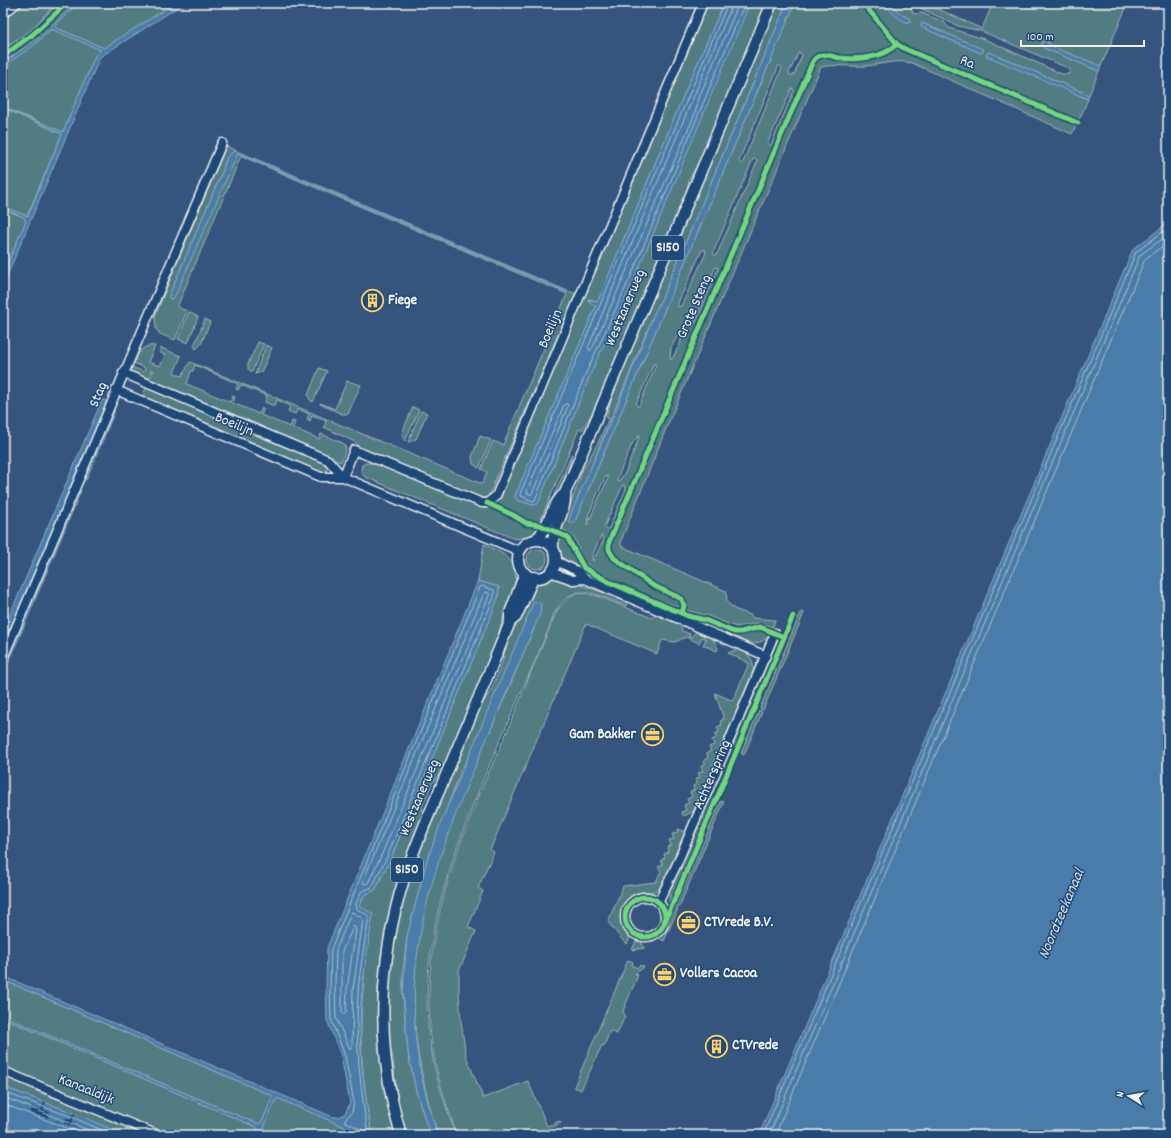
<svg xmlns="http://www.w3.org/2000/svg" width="1171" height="1138" font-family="Dekko,sans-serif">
<rect width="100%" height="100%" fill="#1f4a7a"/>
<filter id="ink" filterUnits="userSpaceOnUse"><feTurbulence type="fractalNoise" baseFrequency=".025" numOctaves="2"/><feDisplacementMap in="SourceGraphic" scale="8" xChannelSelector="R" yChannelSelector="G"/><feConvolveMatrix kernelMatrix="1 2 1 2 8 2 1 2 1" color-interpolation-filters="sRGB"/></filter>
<g filter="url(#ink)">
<!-- built -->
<path fill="#35557f" d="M181,3H1168V295L810,1135H492L466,1056L461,1021L459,992V971L476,931L468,927L483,891L478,888L494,852L490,850L586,624L656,654L662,640L688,633L682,631L680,625L656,614L652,618L627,608V603L558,578L549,579L537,585L518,577L499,587L478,581L327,948L326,987L327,1020L341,1056L350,1100L347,1125L3,978V280L98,56Z"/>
<!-- green -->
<path fill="#517b82" stroke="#a2b6b5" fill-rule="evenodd" d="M23,3H56L30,31L3,48V19Z
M58,3H64L33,32L3,54V50L28,34Z
M70,3H76L39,38L3,63V58L32,38Z
M78,3H175L104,48L54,27Z
M706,3H724L685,92L598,301L588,299L590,303L596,306L515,496L517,500L533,505L546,484L590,375L654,232L747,7L750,3H767L706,148L689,180L686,194L597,405L582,430L579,429L538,526L542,528L532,536L515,539L365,477L361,471L362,465L366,463H374L483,508H490L499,500L700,22Z
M777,3H787L663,296L654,314L569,521L575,523V521L795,3H852V6L855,3L860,4L890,39L891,46C876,63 840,53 821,53L816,55L810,62L607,541C602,567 661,589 679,600L682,603L681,608C656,598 607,581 588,565C575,555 583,539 562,529L582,471L598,443L609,418L606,417L616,384ZM799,52L802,55L794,75H790L789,73ZM779,65L782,68L743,162L740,164L739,161ZM792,88L794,90L771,145H768V142ZM753,159H756L757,162L717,254L715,256L713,253ZM702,250H706L705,255L681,306L678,307V303ZM717,267L718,269L696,322L694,323L715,268ZM680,331L683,333L680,344L672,359H670L671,348ZM654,363L656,365L639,406H637L636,404ZM640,435L625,473L618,482L617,479L633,442ZM607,476L608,478L587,525L588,516L605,477ZM623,485L625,486L626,489L609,528L607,529L604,527ZM601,536H602L604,539L593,561L592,556Z
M866,3H884L898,17L908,23L910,21V19L901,14L889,3H925L982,29L993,3H1128L1101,66L1055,48L1048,42H1042L1044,48L1099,71L1089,95L994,54L986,55L1088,99L1079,120L906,48L898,42ZM914,5L958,26L981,31L1070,69L1069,74H1062L984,39L949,28L944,22L922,13L914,14L911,9ZM922,23L982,49L983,51L981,53L930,31Z
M50,30H55L101,50L96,54L63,132L3,107V66L33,46Z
M896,49L901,50L1077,124L1072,134L912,63C893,59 883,65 865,66C850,67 835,64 821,67L665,431L621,541V546L726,591L727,602L734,609L751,615L753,618L775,620L773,627L758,623L736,627L708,616L686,610V602L682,596L653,583L614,556L611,550V543L813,64L823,57C851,60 870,64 896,49Z
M3,108L62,134L27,216L3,207Z
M226,146L237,151C228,152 225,160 223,170L169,296L170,299H171L238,153L567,292L568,291L576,294L488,497L481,498L359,447L355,442L324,427L326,421L312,415L310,421L307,419L309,414L298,409L295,414L288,411L290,406L277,400L274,406L265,402L267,396L241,385L238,390L236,389L238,384L195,365L193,371H191L187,384L230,402L233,396L235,397L233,403L259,414L262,408L264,409L261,415L290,427L292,421L295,422L293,428L319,439L321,434L343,443L346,449L341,462L148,381L154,371L151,370L148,381L130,373L132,367L144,372L145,368L134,363C138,353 143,344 155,346L148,362L160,366L165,355L159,352L161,348L181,356L174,373L182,376L190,362L482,484L487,472L481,469L493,441L503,445L567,294L241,156L177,307L187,311L175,340L160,334L156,329L155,316Z
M3,209L24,217L26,221L3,274Z
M189,312L198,317L188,343L178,339Z
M205,319L210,322L201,344L196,349L194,346Z
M258,342L264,344L252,372L248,369V364Z
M266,345L272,348L261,372L255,374Z
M319,368L327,371L313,402L310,400L308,395Z
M347,381L361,385L348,414H342L320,404V403L335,409Z
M147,386L326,462L328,466L326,473L322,475L141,399Z
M413,407L419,410L405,441L403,438L402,433Z
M421,411L427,413L416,439L409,442H408Z
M480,436L491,440L479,468L473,464L472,457Z
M572,454L567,475L546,519L544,518Z
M557,534C576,543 571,559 585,572C565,561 557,559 557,534Z
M484,544C503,553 519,560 515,583L492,652L442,771L432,784L423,805L422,818L403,867L394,896L381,955L378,990V1034L395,1135H372C365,1097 360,1058 361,1019C361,1004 364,989 364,974C365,948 354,919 364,895L375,890L391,858L498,598L499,587L478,581Z
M527 559a10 10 0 1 1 20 0a10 10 0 1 1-20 0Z
M553,578L565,580L602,592L627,602L626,606C597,595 573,578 554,614C546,641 532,667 521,692C473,807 407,931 433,1060C437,1082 448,1113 456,1135H438C425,1092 415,1052 414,1007C412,903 457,806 498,713C511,685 521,657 534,629V602L469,756L462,768L427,860L407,937L403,970V996L408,1052L416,1091L430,1135H406L397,1100L393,1058L389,1044L388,1007L390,974L398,919L407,885L429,826L478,711L492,688L502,663L507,641L534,588L540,583Z
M578,592L598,596L652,618L655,614L680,625L682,631L690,634L689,637H691L696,632L713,639L718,649L717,651L703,645L706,639L702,637L699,643L686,637L675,642L662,640L657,654L586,624L490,850L494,852L478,888L483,891L468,927L476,931L459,971V992L461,1021L466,1056L483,1098L528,1081L547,1126L560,1121L561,1123L536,1135H457C448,1110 439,1083 434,1057C413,941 462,832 508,729C525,689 539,648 558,609L570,596Z
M801,612L804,613L763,710L760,708Z
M690,619L706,623L729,632L727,635Z
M757,630L770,633C759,650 744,642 730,636L731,633L739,635Z
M778,637L780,640L734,748L733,743Z
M739,649C750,654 756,662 752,675L694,811L684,816L681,812L686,810L684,805L689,803L687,799L692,797L690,792L694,790L693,786L697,784L695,779L700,777L698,773L703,771L701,766L705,764L704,760L708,758L707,753L711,751L709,747L714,745L712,740L716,738L715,734L719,732L717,727L722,725L720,721L724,719L715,693L733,701L749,663L728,653Z
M759,710L762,712L744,755L741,753Z
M713,798L701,826L698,825L709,800Z
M721,801L724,802L679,907L676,906Z
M697,827L700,829L669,902L670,891Z
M678,829L683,831L685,835C680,846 668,881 660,889C655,893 648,891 642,892C627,894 617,910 622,925C624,930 628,933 630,938L627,944L625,943L608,922L623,886L656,882L661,871L658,867L663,865L661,860L665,858L664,854L668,852L667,847L671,845L669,840L674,839L672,834L677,833Z
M675,907L678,909L664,941L659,938L667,929Z
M636,941H641L644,948L632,950Z
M628,960L633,962L632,966L638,968L640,965L644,967L635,974L638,975L623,1011L625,1016L617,1034L610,1031L604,1046L602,1045L581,1090L574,1087Z
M3,980L273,1096L262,1122L258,1124L3,1016Z
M3,1018L256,1127L259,1130L257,1135H163L3,1069Z
M3,1073L35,1086L34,1090L46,1095L48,1092L50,1093L49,1096L76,1106L77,1104L148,1135H124L74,1113L3,1087Z
M277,1098L364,1135H261L267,1131L264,1127Z"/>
<!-- water -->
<path fill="#4a7ca8" stroke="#8eabc2" d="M56,3H58L28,34L3,50L30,31Z
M76,3H78L54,27L104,48L175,3H184L100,57L3,285V274L26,221L24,217L3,209V207L28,216L62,134L3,107L63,132L96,54L101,50L51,29L33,46L3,66V63L39,38Z
M724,3H750L635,277L590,375L538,504L533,505L517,500L515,496L596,306L590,303L589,300L598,301L685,92Z
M787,3H795L575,521L571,524L569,521L572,511L616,410L654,314L663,296Z
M884,3H889L901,14L910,19V22C900,23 890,10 884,3Z
M922,23L983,49V52L981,53L921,27Z
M1045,41L1055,48L1101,66L1099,71L1044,48L1041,43Z
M988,52L994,54L1089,95L1088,99L987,56L986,54Z
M235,151H237L568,291L567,292L238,153L174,298L170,299L169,296L223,170C225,162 227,154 235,151Z
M1168,223V1135H759L1133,249Z
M102,400H105L106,403L3,651V631Z
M113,410L115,411L86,480L83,479Z
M78,490L81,491L3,676V666Z
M478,581L499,587L498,598L391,858L375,890L364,895L359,906L373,914C369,939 365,964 362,990C357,1038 363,1088 372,1135H364L277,1098L264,1127L266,1131L263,1132L261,1135H257L259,1130L256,1127L3,1018V1016L258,1124L262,1122L273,1096L3,980V976L333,1117H339L345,1114L350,1103L341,1056L327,1020L326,987L327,948Z
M534,601L541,604L540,614C519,664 497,714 476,764C438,855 406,940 416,1041C419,1073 428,1104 438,1135H430L416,1091L408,1052L403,991L407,937L427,860L441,822Z
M3,1087L74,1113L124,1135H3Z"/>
<!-- pier -->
<path fill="#1f4a7a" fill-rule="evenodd" d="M44,1102H46L43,1110L50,1112L48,1118L30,1113L32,1107L41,1110Z
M73,1113L88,1119L74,1115L72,1125L83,1130L82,1135L55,1125L57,1120L64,1123L66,1118L71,1120ZM57,1121L80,1129L79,1134L56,1125Z"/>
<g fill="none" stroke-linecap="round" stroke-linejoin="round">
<!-- shore -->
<path stroke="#b0c2ce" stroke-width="1" d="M728,3L520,494L521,496L533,501L535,500L586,373L631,276L745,3
M733,3L605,307L588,348L590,351L593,347L694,116L700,95L739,3
M567,404L568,406L532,494H528L527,491L564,405Z
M485,592L489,593V596L382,854L368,883L364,884L363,882Z
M352,912L363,919L353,990L352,1047L350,1049L336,1018L335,987L336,950Z
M354,926L356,929L347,989L346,1013L344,1015L342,1013V952Z
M3,1092L72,1117L113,1135
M3,1097L101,1135
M3,1104L86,1135
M364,1135L362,1130L344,1121L352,1112L354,1102L345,1056L331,1019L330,987L331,949L480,587L482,586L494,590V597L387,857L372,887L361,892L356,904L357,909L369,916C365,941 360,967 358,992C355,1040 360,1087 368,1135
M763,1135L1136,252L1168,228
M769,1135L1140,255L1168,235
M775,1135L1145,259L1168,242"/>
<defs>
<path id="minor" d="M3,14L17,3
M123,373L328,460L343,477L519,551
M116,390L321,477H343
M343,477L354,450L482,503H487L496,496L703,3
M556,561L577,571L585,579L766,656
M550,572L573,580L585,579
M3,658L222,143
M625 917a20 20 0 1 1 40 0a20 20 0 1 1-40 0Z
M659,901L676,866L775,633
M3,1071L158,1135"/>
<path id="major" d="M535,540C550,528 550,505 565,493L772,3
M518 559a19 19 0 1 1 38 0a19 19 0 1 1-38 0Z
M553,548C551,529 567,512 565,493
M510,622V613L525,573
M401,1135C376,1052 378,962 404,879C416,842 433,806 448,770C469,720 490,671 510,622L516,617L534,577"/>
</defs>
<!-- minor casing -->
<use href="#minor" stroke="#f4f1e8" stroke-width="11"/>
<!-- major casing -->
<use href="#major" stroke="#f4f1e8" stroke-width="13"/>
<!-- minor -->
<use href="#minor" stroke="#1f4a7a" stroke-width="8"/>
<!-- major -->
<use href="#major" stroke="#1f4a7a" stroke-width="10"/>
<defs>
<path id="cycleway" d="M863,3L897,44L905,49L1078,123
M3,56L32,35L67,3
M487,503L513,515L526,523L540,525L567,537L584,568L609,582L688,616L705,620L734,632H741L760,627L784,637
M682,613L684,606L682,599L652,585L614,558L609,550V542L812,63C814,59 817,56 822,55C828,54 834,57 840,58C859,60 883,58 897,44
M625 917a20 20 0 1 1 40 0a20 20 0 1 1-40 0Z
M665,922L793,616"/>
</defs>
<!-- cycleway casing -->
<use href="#cycleway" stroke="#1f4a7a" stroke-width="8"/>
<!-- cycleway -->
<use href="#cycleway" stroke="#71d979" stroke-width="5"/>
</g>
</g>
<!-- icons -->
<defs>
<symbol id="building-ring" viewBox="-11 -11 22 22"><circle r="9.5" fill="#1f4a7a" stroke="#ffd166" stroke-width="1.5"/><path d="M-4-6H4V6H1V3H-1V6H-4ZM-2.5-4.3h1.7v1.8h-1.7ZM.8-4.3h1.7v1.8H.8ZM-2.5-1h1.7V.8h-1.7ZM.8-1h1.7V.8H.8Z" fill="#ffd166"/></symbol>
<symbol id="office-ring" viewBox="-11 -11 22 22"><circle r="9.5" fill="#1f4a7a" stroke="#ffd166" stroke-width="1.5"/><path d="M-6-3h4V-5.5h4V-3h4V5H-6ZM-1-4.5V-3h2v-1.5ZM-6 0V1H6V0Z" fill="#ffd166"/></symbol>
</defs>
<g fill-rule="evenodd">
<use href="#building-ring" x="360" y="288" width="25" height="25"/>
<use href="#office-ring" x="640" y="722" width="25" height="25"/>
<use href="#office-ring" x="676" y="910" width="25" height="25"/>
<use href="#office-ring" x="652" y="962" width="25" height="25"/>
<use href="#building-ring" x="704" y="1034" width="25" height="25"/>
</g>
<g text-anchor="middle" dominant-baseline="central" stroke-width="3" stroke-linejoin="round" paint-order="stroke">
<!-- shield labels -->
<g fill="#1f4a7a" stroke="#b4bfc7" stroke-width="1">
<rect x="652" y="236" width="32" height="24" rx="3"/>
<rect x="391" y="858" width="32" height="24" rx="3"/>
</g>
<g font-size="14" font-weight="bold" fill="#f4f1e8">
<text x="668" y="248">S150</text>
<text x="407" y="870">S150</text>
</g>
<!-- street labels -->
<g font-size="15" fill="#f4f1e8" stroke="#1f4a7a">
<text transform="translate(967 63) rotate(23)">Ra</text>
<text transform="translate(695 307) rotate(-67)">Grote Steng</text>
<text transform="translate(626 308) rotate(-67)">Westzanerweg</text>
<text transform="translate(551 329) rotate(-67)">Boeilijn</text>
<text transform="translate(99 395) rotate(-67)">Stag</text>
<text transform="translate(234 425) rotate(23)">Boeilijn</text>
<text transform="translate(713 775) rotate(-67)">Achterspring</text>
<text transform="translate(420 798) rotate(-67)">Westzanerweg</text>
<text transform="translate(86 1090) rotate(22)">Kanaaldijk</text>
</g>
<!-- poi labels -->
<g font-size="15" font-weight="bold" fill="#f4f1e8" stroke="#1f4a7a" text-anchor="start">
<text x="388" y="301">Fiege</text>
<text x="636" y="735" text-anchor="end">Gam Bakker</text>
<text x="704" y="923">CTVrede B.V.</text>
<text x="680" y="974">Vollers Cacoa</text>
<text x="732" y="1046">CTVrede</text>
</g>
<!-- water labels -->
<g font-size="16" font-style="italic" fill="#dadfde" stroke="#1f4a7a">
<text transform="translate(1062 914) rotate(-67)">Noordzeekanaal</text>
</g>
</g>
<!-- margin -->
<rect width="1171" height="1138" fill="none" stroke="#1f4a7a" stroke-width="16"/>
<rect x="8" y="8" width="1155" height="1122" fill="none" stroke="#f4f1e8" stroke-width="1.5" filter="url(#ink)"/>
<!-- north arrow -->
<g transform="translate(1129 1096) rotate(281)" stroke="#1f4a7a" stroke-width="3" paint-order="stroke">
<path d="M0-3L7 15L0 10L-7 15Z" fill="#f4f1e8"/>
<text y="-6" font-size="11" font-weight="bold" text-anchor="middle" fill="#f4f1e8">N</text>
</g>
<!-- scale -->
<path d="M1021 40v6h123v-6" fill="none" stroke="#f4f1e8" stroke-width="2"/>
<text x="1027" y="40" font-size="12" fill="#f4f1e8" stroke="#1f4a7a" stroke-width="3" paint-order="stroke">100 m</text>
</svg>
